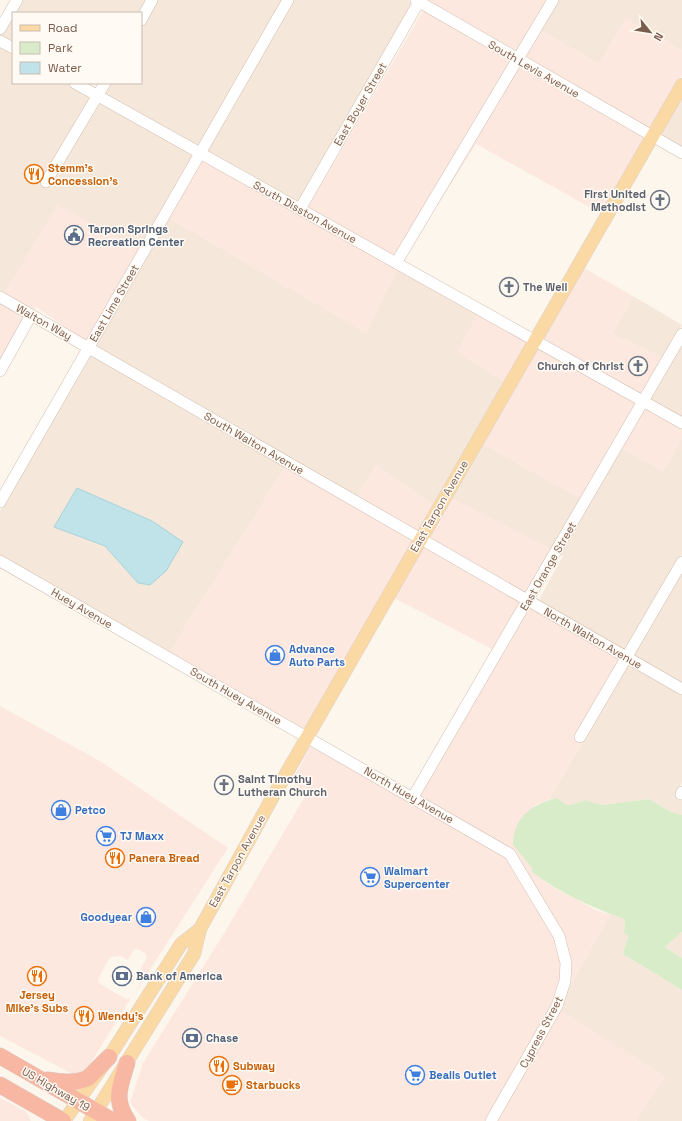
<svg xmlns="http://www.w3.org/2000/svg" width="682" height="1121" font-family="'Space Grotesk',sans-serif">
<rect width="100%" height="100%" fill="#fdf6ec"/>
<!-- residential -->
<path fill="#f5e8da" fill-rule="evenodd" d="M22,0H147L140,13H14Z
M157,0H283L198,148L103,94L110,83H141V29Z
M294,0H408L413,3L298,203L206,152Z
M558,0H682V51L626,19L599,64L540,30Z
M13,15V44L1,37Z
M0,45L13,53V83H67L91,97L41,182L48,187L99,101L194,154L139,251L3,295L0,293Z
M682,94V148L659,135Z
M169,218L365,332L398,268L478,313L505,382L434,506L376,465L357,498L95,346Z
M633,296L682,325L663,358L612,334Z
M682,343V419L649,400Z
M92,354L286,466L169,653L0,557V511ZM77,489L138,583L105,546L55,527Z
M513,387L515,389L483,444L582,499L552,550L450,498Z
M682,438V554L625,652L538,601L563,556L560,554L621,448L663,471Z
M682,571V684L633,656Z
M629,663L682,693V783L675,795L682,799V815L671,812L649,799L602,805L585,800L575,804L567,805L556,798L548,800Z
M610,914L625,919L624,933L628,935L623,954L682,990V1121H637L560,1010L567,991Z
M682,932V958L665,947Z"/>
<!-- commercial -->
<path fill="#fde8e0" d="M429,0H548L516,54L428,3Z
M424,9L512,61L394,257L307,209Z
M626,18L682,51V76L651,131L524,58L540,30L599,64Z
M520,65L647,138L602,214L476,144L409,250Z
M202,159L398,268L366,333L169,218Z
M51,201L139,251L87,342L36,307L33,312L3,295L57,206Z
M582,267L633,296L612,334L663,358L641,396L542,341Z
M0,302L25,316L0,362Z
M478,313L529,342L505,382L457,352Z
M536,346L637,403L582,499L483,444L515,389L513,387Z
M645,407L682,427V438L663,471L621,448Z
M376,465L434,506L419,533L357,498Z
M286,466L415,540L307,728H301L169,653Z
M450,497L552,550L526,595L426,537Z
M422,544L522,602L494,650L392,597Z
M530,606L621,659L575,737L582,742L548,800L534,806L513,845L532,868L533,872L551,886L598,911L610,914L567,991L570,963L567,944L563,935L516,852L419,796Z
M0,706L100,761L228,848L133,996L145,974L141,968L147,958L145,953L138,949L133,950L128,960L121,956L110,957L98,979L100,984L126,999L131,998L83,1075L78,1077L0,1036Z
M312,744L508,857L555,937L562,963L561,980L556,999L486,1121H149L143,1118L130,1102L143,1063L223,935L304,798L298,786L291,782Z
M560,1010L665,1077L636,1121H496Z
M0,1098L27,1112L31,1121H0Z"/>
<!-- green -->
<path fill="#d8ecc9" d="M556,798L567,805L575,804L585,800L602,805L649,799L671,812L682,815V932L665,947L682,958V990L623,954L628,936L624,933L625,919C592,908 560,893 532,872V868L513,845C513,818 531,805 556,798Z"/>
<!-- water -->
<path fill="#bfe3e8" stroke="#a5d3da" d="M77,488L152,521L183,542L166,571L150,585L138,583L105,546L54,527Z"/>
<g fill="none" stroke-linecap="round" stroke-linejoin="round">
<defs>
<path id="minor" d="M416,0L682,153
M141,20L152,0
M0,29L17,0
M0,41L13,48
M75,83L682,423
M46,182L105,83
M300,209L420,0
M396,263L553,0
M0,297L682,689
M0,371L31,315
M0,502L288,0
M0,561L510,854L559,936L566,963L565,981L557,1006L491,1121
M580,737L682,562
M681,794L682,792
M413,797L682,334"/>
<path id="major" d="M64,1121L109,1057L181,944L200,929
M90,1121L194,954L200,929L271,800L682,85"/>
<path id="highway" d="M0,1056L113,1121
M127,1063C120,1087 113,1099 128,1121
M47,1080C61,1082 75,1084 88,1078L109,1057
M0,1085L63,1121"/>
</defs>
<!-- minor casing -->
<use href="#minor" stroke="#d1beb0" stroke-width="12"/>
<!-- major casing -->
<use href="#major" stroke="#dad1cd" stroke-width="14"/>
<!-- highway casing -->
<use href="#highway" stroke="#dad1cd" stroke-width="17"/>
<!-- minor -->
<use href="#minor" stroke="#fff" stroke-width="11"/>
<!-- major -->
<use href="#major" stroke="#fbd9a5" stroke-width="13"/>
<!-- highway -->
<use href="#highway" stroke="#f7b7a3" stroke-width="16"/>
</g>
<!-- icons -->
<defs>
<symbol id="restaurant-ring" viewBox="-11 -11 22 22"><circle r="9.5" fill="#fffaf3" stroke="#e8710a" stroke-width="1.5"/><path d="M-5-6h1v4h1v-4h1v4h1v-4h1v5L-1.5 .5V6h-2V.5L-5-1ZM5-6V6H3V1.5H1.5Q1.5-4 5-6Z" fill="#e8710a"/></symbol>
<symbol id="church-ring" viewBox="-11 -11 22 22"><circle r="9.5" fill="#fffaf3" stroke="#6b7280" stroke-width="1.5"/><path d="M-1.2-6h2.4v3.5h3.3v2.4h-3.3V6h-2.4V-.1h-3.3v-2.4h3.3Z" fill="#6b7280"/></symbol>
<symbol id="civic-ring" viewBox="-11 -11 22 22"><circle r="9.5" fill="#fffaf3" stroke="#5c6f8a" stroke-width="1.5"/><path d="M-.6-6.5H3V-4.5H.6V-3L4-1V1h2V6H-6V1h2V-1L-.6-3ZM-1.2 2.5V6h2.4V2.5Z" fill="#5c6f8a"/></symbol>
<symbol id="shop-ring" viewBox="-11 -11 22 22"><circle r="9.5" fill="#fffaf3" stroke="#3f7fe0" stroke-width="1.5"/><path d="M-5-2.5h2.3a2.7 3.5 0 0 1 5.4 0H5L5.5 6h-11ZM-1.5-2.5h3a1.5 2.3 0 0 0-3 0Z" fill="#3f7fe0"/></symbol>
<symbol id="supermarket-ring" viewBox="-11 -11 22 22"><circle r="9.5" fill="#fffaf3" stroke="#3f7fe0" stroke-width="1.5"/><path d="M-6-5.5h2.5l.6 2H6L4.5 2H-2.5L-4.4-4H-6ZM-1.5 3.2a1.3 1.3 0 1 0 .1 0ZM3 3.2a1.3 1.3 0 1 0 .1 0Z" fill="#3f7fe0"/></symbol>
<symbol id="bank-ring" viewBox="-11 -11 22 22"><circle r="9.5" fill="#fffaf3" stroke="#5c6f8a" stroke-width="1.5"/><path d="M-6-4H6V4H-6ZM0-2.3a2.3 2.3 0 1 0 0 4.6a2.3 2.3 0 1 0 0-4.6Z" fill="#5c6f8a"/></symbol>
<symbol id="cafe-ring" viewBox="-11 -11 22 22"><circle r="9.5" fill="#fffaf3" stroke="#e8710a" stroke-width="1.5"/><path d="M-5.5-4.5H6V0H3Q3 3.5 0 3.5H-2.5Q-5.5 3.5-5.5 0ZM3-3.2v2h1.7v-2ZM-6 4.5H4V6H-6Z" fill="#e8710a"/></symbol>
</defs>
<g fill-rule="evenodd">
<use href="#restaurant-ring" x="23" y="163" width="22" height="22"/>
<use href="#church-ring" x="649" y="189" width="22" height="22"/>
<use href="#civic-ring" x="63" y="224" width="22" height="22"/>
<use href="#church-ring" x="498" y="276" width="22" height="22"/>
<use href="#church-ring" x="627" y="355" width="22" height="22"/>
<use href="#shop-ring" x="264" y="644" width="22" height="22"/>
<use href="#church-ring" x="213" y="774" width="22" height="22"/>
<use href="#shop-ring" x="50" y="799" width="22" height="22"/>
<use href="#supermarket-ring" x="95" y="825" width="22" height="22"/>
<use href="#restaurant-ring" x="104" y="847" width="22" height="22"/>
<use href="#supermarket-ring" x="359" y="866" width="22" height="22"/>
<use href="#shop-ring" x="135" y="906" width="22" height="22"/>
<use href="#restaurant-ring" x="26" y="965" width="22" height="22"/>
<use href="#bank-ring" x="111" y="965" width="22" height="22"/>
<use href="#restaurant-ring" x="73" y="1005" width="22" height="22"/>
<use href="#bank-ring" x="181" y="1027" width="22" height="22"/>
<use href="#restaurant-ring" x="208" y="1055" width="22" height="22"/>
<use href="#supermarket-ring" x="404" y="1064" width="22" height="22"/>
<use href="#cafe-ring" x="221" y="1074" width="22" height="22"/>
</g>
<g text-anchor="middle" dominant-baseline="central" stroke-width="3" stroke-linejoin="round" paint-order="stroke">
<!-- street labels -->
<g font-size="11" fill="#7a5c4d" stroke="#fffaf3">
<text transform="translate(534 69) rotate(30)">South Levis Avenue</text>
<text transform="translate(360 104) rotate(-60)">East Boyer Street</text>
<text transform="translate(305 212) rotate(29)">South Disston Avenue</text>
<text transform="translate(114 303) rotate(-60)">East Lime Street</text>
<text transform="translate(44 322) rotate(29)">Walton Way</text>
<text transform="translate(254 443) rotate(30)">South Walton Avenue</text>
<text transform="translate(439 506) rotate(-60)">East Tarpon Avenue</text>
<text transform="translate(548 566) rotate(-60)">East Orange Street</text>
<text transform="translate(82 608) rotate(30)">Huey Avenue</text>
<text transform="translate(593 638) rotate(30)">North Walton Avenue</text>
<text transform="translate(236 696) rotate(30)">South Huey Avenue</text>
<text transform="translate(409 795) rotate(30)">North Huey Avenue</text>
<text transform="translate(237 861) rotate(-61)">East Tarpon Avenue</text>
<text transform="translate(541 1032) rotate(-62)">Cypress Street</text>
<text transform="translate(56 1089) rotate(30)">US Highway 19</text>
</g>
<!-- food labels -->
<g font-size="11" font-weight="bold" fill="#c56008" stroke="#fffaf3" text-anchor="start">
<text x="48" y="168">Stemm’s<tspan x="48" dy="13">Concession’s</tspan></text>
<text x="129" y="858">Panera Bread</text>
<text x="37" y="995" text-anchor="middle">Jersey<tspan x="37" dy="13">Mike's Subs</tspan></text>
<text x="98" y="1016">Wendy's</text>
<text x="233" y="1066">Subway</text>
<text x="246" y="1085">Starbucks</text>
</g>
<!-- worship labels -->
<g font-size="11" font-weight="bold" fill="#5b616d" stroke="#fffaf3" text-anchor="end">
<text x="646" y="194">First United<tspan x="646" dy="13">Methodist</tspan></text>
<text x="523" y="287" text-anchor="start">The Well</text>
<text x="624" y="366">Church of Christ</text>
<text x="238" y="779" text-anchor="start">Saint Timothy<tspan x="238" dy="13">Lutheran Church</tspan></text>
</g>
<!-- service labels -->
<g font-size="11" font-weight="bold" fill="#4e5e75" stroke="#fffaf3" text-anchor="start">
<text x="88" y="229">Tarpon Springs<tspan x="88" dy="13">Recreation Center</tspan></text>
<text x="136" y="976">Bank of America</text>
<text x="206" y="1038">Chase</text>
</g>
<!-- shop labels -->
<g font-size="11" font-weight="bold" fill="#366cbe" stroke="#fffaf3" text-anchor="start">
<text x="289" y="649">Advance<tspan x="289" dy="13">Auto Parts</tspan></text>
<text x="75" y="810">Petco</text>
<text x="120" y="836">TJ Maxx</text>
<text x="384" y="871">Walmart<tspan x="384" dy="13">Supercenter</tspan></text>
<text x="132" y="917" text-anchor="end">Goodyear</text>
<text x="429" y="1075">Bealls Outlet</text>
</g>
</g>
<!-- legend -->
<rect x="12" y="12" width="130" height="72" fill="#fffaf3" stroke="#cabbb1"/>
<rect x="20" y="25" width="20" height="6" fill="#fbd9a5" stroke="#cabbb1"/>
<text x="48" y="32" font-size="12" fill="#7a5c4d">Road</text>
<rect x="20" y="42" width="20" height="12" fill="#d8ecc9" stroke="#cabbb1"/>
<text x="48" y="52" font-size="12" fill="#7a5c4d">Park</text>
<rect x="20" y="62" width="20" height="12" fill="#bfe3e8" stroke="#cabbb1"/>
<text x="48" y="72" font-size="12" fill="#7a5c4d">Water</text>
<!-- north arrow -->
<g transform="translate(650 32) rotate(120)" stroke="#fffaf3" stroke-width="3" paint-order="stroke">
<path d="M0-3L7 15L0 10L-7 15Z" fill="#7a5c4d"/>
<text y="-6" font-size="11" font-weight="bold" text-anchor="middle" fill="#7a5c4d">N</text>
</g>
</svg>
